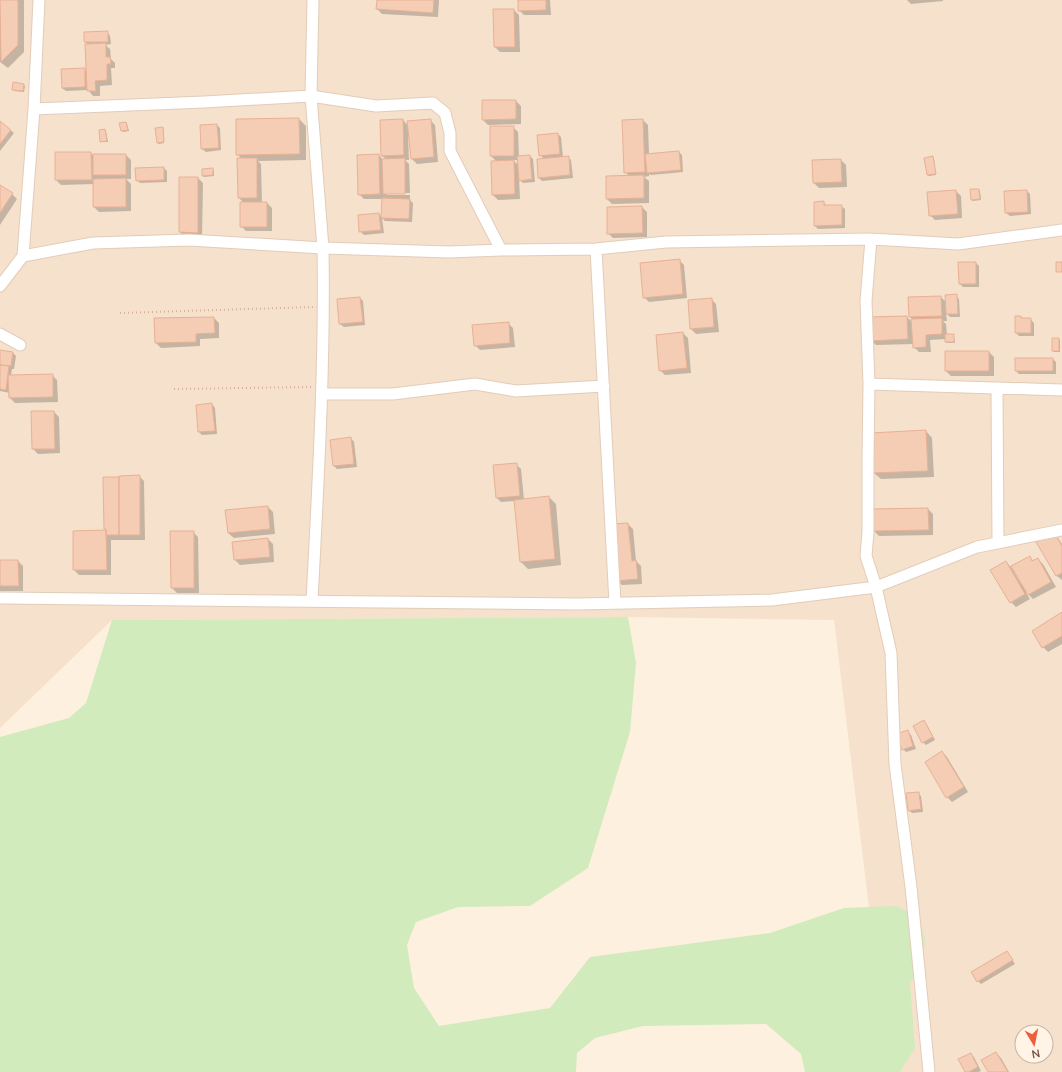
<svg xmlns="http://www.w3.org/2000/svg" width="1062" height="1072" font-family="Mulish,sans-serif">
<rect width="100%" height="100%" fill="#fef0de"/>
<!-- residential -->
<path fill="#f6e1cc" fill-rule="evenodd" d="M0,0H1062V1072H889L834,620L628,617L112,620L0,728ZM1022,1032H1046V1056H1022Z"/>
<!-- green -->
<path fill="#d1ebbc" d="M628,617L636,663L630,732L588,868L530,906L458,907L416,922L407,945L414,988L439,1026L550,1008L590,957L770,933L844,908L896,906L919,917L925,939L923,963L910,983L915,1048L900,1072H805L801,1054L766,1024L643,1026L595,1038L577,1053L576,1072H0V737L69,718L86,703L112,620Z"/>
<!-- shadow -->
<path fill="#0003" fill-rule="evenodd" d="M0,0H24V52L8,68L0,62Z
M378,0H439L438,17L382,14L377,9Z
M519,0H550L551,15H524L519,10Z
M907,0H943V1L911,4Z
M514,10L519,15L520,52H500L495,47Z
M107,32L110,36L111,44L105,45L110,49L111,59L115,63V68H111L112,85L100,86V96H93L88,90L66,91L62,88L84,69L87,72L89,45L85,42Z
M24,85L25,86L24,92L14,91L13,89Z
M516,101L521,106V124L488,125L483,120Z
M299,119L306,126V160L258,161L261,164L262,203H267L272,208V231H246L241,226L244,203L239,198L242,159L237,154Z
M403,120L409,127L430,120L435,125L438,162L417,164L412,159L410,137H408L409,160H405L409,164L410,193H387V195H410V200L413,203L412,222L385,221L382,218L384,233L364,235L360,231L379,214L382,217L383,199H364L359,194L379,155L383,160L386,159L382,156Z
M643,120L648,125L649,155L679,152L682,155L683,172L651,175L649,174V176L644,177L649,181V203L612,204L607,199L629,176L625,172L623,121Z
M0,122L14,133L0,151Z
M126,123L127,124L129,131L123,132L122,131L120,124Z
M217,125L220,128L221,150L206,152L202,149Z
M513,127L518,132L519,157L530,156L533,159L535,182L523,183L519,179L520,199L498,200L493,195L497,162L491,156ZM513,160H518L519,166Z
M162,128L164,130V143L159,144L157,142Z
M105,130L106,131L108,142H103L101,141Z
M558,134L561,137L563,157H568L571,160L573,178L542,181L539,178L544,159L540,155Z
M91,153L93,155H126L131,160V179H126L131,184V211L99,212L94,207V184L61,185L56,180Z
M933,157L934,159L936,175L929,176L928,175Z
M841,160L846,165L847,187L819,188L814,183Z
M164,168L167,171V182L140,183L137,180Z
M213,169L214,171V176L204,177L203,175Z
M198,178L203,183L202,237H185L180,232Z
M0,186L12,194L17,199L0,225Z
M979,190L980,191L981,200L973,201L972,200Z
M956,191L961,196L962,218L935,220L930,215Z
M1027,191L1030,194L1031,214L1010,216L1006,213Z
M823,202L827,206H841L845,209V228L818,229L815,226Z
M642,207L647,212V237L613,238L608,233Z
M679,260L684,265L687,298L649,302L644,297Z
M976,263L979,266V287H963L960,284Z
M956,296L959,299L960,317H950L946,313L947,321H943L946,324L947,335H953L954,336L955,343H947L946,342V339L930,340L931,352H919L914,347V344L876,345L871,340L907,317L913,323V320L910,317L941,297L946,302Z
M360,298L363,301L365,325L344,327L340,324Z
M711,299L716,304L719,332L696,334L691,329Z
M1020,317L1023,319H1030L1034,323V336H1019L1016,333Z
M214,318L219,323V338L200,339V346L161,348L156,343Z
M508,323L513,328L515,347L480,350L475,345Z
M683,333L688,338L691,373L665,375L660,370Z
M1059,339L1060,340V352H1054L1053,351Z
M0,351L12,352L16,356L14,369H12L11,376L52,375L57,380L58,402L15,403L10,398V393L0,391Z
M989,352L994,357V376H951L946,371Z
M1053,359L1056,362V374H1019L1016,371Z
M212,404L215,408L217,434L202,435L199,432L197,406Z
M54,412L59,417L60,453L38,454L33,449Z
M926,431L932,438L934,477L881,479L874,473Z
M351,438L354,442L357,467L337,469L334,466Z
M516,464L521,469L524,500L549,497L556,504L561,565L528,569L521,562L515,501L501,502L496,497Z
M139,476L144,481L145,540H111V575H79L74,570L107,531L105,528Z
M268,507L273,512L275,534L234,538L228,533Z
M928,509L933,514V535L879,536L874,531Z
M628,524L633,529L636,561L641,566L642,584L622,585L617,580Z
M193,532L198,537L199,593H177L172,588Z
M1053,533L1058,538L1062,544V580L1057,576L1038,542Z
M268,539L273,544L274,562L240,565L235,560Z
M1029,557L1034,561L1038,559L1043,564L1056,587L1033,599L1027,593H1026L1030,599L1016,607L1011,602L1006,562L1011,567L1021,584L1022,583Z
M0,561H18L23,566V591H0Z
M1062,613V644L1048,652L1043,647L1033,631Z
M923,722L927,725L935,740L926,745L923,742Z
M908,732L911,735L916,749L906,752L903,749Z
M942,752L947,757L968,792L952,802L947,797Z
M918,793L921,796L923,812L912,813L909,810Z
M1007,952L1015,964L981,984L978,981Z
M996,1053L1001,1058L1009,1072H989Z
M970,1054L974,1057L981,1071L978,1072H966Z"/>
<!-- building -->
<path fill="#f5ccb4" stroke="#e8b194" d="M0,0H18V45L1,62Z
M377,0H434L433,13L376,9Z
M518,0H546V10L518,11Z
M493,9H514L515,47H494Z
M108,31V42H84V32Z
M106,43V57H110L111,64H107V80L95,81L96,91H87L85,44Z
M85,68V87L62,88L61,69Z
M13,82L24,84L23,91L12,90Z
M482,100H516V119L482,120Z
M299,118L300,154L236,155V119Z
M403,119L404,155L381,156L380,120Z
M431,119L434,157L411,159L407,121Z
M643,119L645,172L624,173L622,120Z
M0,121L11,130L0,144Z
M126,122L128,130L121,131L119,123Z
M217,124L219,148L201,149L200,125Z
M490,126H514V156H490Z
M163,127L164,142L157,143L155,128Z
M105,129L107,141L100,142L99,130Z
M558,133L560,154L539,156L537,135Z
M679,151L681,170L647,173L645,154Z
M55,152H91L92,180H55Z
M93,154H126V175H93Z
M379,154L380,194L358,195L357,155Z
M530,155L532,179L519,181L517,156Z
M569,156L570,175L538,178L537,159Z
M933,156L936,174L927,175L924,158Z
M237,158H257V198H238Z
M405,158V194H383L382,159Z
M841,159L842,182L813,183L812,160Z
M514,160L515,194L492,195L491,161Z
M164,167V180L136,181L135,168Z
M213,168V175L202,176V169Z
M644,175V198L606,199V176Z
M179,177H198V233L179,232Z
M126,178V207H93V179Z
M0,185L13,193L0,213Z
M970,189H979L980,199L971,200Z
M956,190L958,214L929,216L927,192Z
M1027,190L1028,212L1005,213L1004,191Z
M382,198L410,199L409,219L381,218Z
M824,201V205H842V225L814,226V202Z
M240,202H267V227H240Z
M642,206L643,233L607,234V207Z
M379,213L381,230L359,232L358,215Z
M680,259L683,294L643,298L640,263Z
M958,262H976V284H959Z
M1056,262H1062V272H1056Z
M957,294L958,314H946L945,295Z
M941,296L942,316L909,317L908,297Z
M360,297L363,322L339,324L337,299Z
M712,298L714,327L690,329L688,300Z
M907,316L908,339L870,341L869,317Z
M1015,316H1021V318H1031V333H1015Z
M214,317L215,333L196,334V342L155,343L154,318Z
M942,318V334L926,335V347L913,348L911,319Z
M509,322L510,343L474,346L472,325Z
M683,332L687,368L659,371L656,335Z
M945,334H954V342H945Z
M1052,338H1059V351H1052Z
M0,350L13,352L11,366L0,365Z
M945,351H989V371H945Z
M1015,358H1053V371H1015Z
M0,365L9,366L6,390L0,389Z
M53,374V397L9,398L8,375Z
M212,403L215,431L198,432L196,405Z
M31,411H54L55,449H32Z
M926,430L928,471L873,473L871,433Z
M351,437L354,464L333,466L330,440Z
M517,463L520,496L496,498L493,465Z
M140,475V535H119V476Z
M103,477H119V535H106V529H104Z
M549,496L555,559L520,562L514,500Z
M268,506L270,529L228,533L225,510Z
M928,508L929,530L873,531V509Z
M628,523L632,561L636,560L638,579L616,581L611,524Z
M106,530L107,570H73V531Z
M170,531H194V588H171Z
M1054,532L1062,546V573L1056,576L1036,542Z
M268,538L270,557L234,560L232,542Z
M1030,556L1032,561L1038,558L1051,582L1028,595L1011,566Z
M0,560H18L19,586H0Z
M1006,561L1025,594L1010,603L990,570Z
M1062,612V636L1042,648L1032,631Z
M924,720L933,737L922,743L913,726Z
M908,730L913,746L902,750L896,734Z
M942,751L964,787L946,798L925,762Z
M919,792L921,809L908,811L906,793Z
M1007,951L1013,960L977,982L971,972Z
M996,1052L1008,1072H988L981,1060Z
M971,1053L978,1067L969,1072H965L958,1059Z"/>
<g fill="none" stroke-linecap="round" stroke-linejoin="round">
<defs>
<path id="street" d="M34,109L204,102L311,96L376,106L433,103L445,113L450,133V151L501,250L596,249L666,242L871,239L958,244L1062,230
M871,239L866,301L869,384L868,459V532L866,556L876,587L891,653L895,764L911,887L929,1072
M596,249L615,603
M23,256L93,243L189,240L323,248L311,96L313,0
M0,286L23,256L34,109L39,0
M0,334L20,345
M869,384L1062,390
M997,388L998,542
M322,394H393L475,384L516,391L604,386
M0,598L577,604L772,600L876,587L977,547L1062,530
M312,601C318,484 325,366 323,248L449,252L501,250"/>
</defs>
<!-- street casing -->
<use href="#street" stroke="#e2ccba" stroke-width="13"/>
<!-- path -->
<path stroke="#d9af98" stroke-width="2" stroke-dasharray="1 3" stroke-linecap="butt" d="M120,313L313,307
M174,389L311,387"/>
<!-- street -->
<use href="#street" stroke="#fff" stroke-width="11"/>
</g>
<!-- north arrow -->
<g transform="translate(1034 1044) rotate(170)"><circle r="19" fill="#fff4e6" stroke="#c8b4a6"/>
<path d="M0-3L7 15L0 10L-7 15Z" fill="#f05d3a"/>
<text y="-6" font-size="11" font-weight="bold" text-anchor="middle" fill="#755445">N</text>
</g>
</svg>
